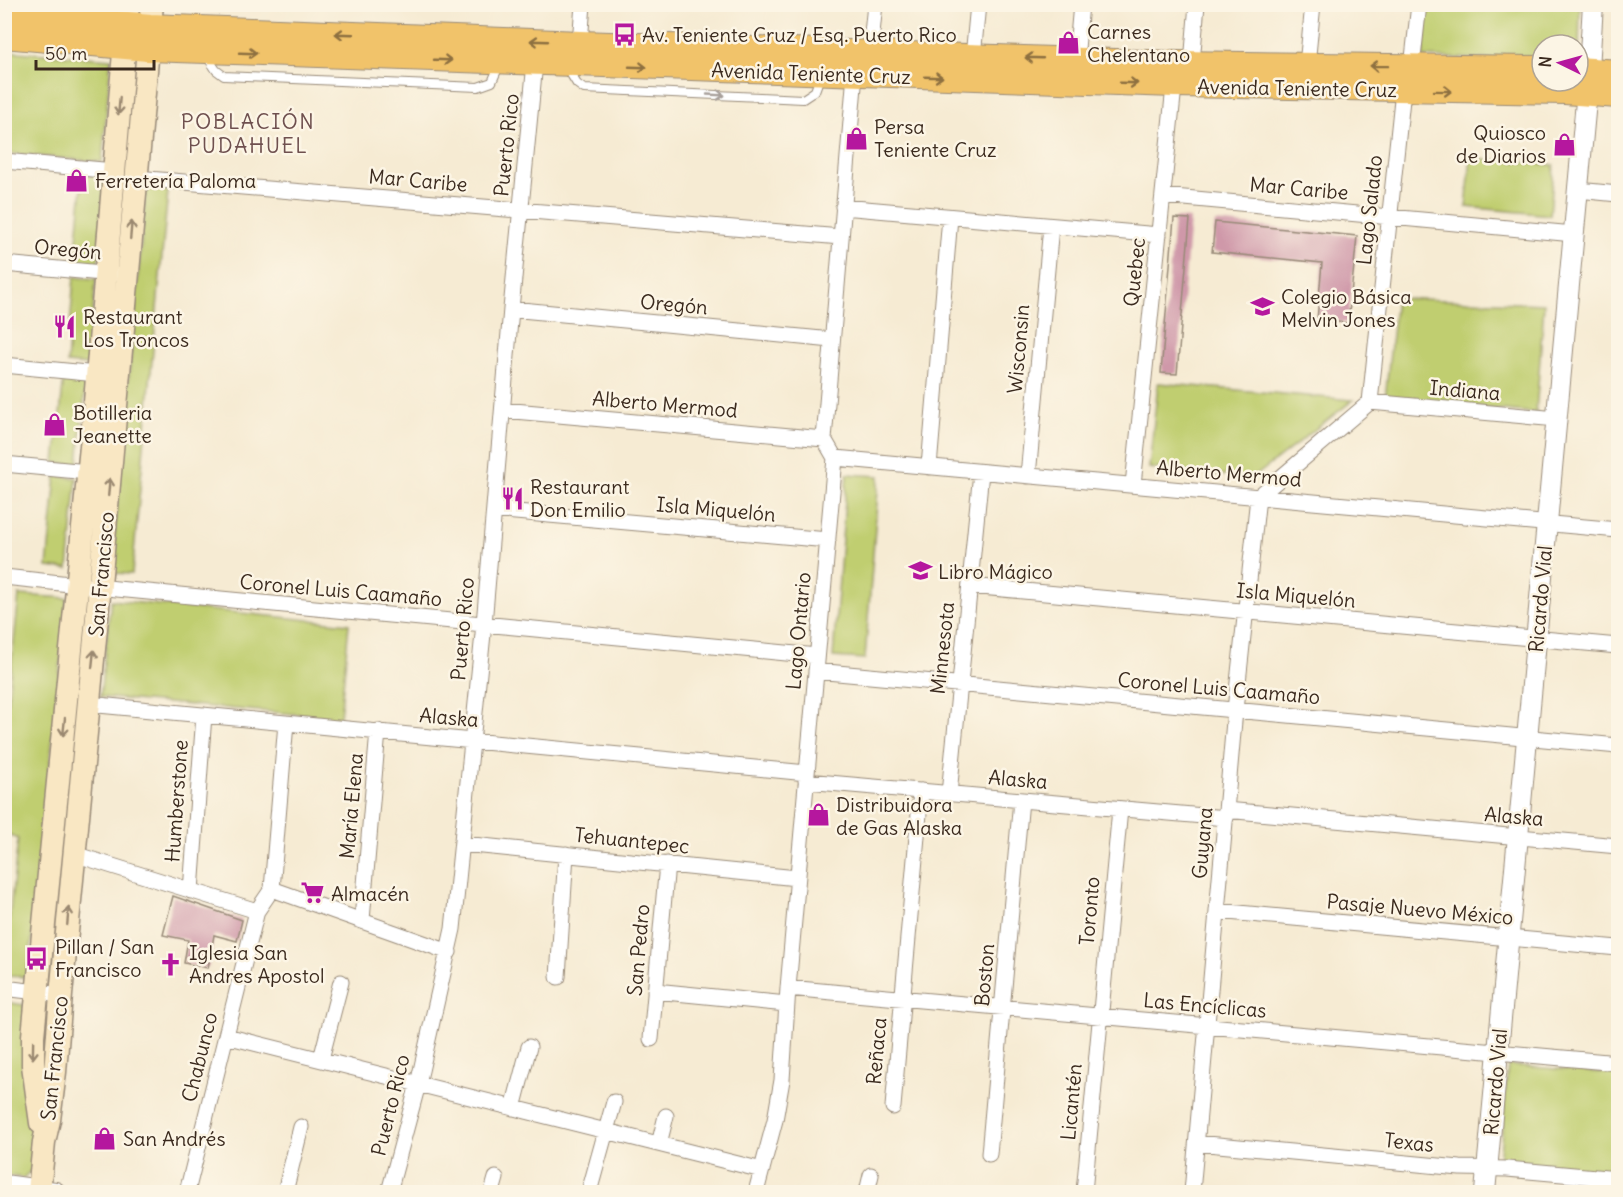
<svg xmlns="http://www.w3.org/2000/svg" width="1623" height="1197" font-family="Delius,sans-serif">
<rect width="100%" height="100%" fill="#fcf5e5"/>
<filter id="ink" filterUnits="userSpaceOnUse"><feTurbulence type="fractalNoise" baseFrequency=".0167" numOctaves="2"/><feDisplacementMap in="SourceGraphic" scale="12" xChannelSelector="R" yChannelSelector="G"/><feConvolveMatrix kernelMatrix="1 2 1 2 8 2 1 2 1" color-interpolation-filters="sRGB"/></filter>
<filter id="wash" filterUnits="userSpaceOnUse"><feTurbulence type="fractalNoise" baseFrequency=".008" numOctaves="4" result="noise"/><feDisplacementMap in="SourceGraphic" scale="24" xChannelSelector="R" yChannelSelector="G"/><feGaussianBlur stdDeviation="1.35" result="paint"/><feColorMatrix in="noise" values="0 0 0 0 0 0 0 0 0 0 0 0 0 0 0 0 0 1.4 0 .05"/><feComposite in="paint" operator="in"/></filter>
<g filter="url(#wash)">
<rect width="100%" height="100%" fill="#f6ebd3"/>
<!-- green -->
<path fill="#c0ce70" stroke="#7e7c47" stroke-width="1.5" d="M1428,5H1580L1579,59L1578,45H1542V61L1423,57Z
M4,51L111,59L102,162L5,153Z
M1471,158L1554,165L1550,215L1466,207Z
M83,175L105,177L98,264L75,262Z
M146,189L168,191L132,574L111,573Z
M74,277L96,279L88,365L67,363Z
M1396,298L1544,304L1536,413L1385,399Z
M64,376L86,378L78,465L55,463Z
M1158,383L1353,400L1253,478L1149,468Z
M847,474L879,476L865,659L833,657Z
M56,476L77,478L68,569L47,567Z
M19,595L67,598L28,977L5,976V957L18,839L5,832L4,736Z
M111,600L349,624L340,718L100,697Z
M4,1002L24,1005L35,1139L33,1169L23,1178L5,1175Z
M1508,1065L1618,1074V1174L1499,1164Z"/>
<g id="blocks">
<!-- building -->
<path fill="#cf98a9" d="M1174,218L1190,219L1177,374L1161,373Z
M1215,222L1357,236L1348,323L1317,320L1322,263L1212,252Z
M173,896L242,920L237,941L214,935L208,968L184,963L188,940L163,935Z"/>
</g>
</g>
<g filter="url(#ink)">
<use href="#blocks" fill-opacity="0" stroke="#988a78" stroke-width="1.5"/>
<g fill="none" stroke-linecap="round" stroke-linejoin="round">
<defs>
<path id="service" d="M206,55L216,70L224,76L478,87L492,82L499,66
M567,68L577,84L584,89L803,99L815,91L820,77"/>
<path id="minor" d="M580,43L583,4
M870,53L875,4
M973,57L978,4
M1076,60L1081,4
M1192,63L1197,4
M1307,65L1313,4
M1412,67L1419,4
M4,161L114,171
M136,178L841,237
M1578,190L1618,194
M1163,196L1574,234
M843,207L1159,235
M4,264L113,274
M511,309L832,340
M4,365L97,374
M1370,402L1557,419
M503,410L824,439
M835,458L1618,530
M4,464L88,472
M929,467L950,217
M1028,476L1051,226
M1133,485L1175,77
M494,510L828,540
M4,577L117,589L817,656
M970,586L1618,646
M816,671L1618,746
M88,704L807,773
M806,781L1226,818
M949,794L981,472
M1226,810L1618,846
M463,844L797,878
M74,854L257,911
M272,889L449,952
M191,891L204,715
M1217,911L1618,948
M362,920L378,731
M558,977L566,854
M4,988L61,995
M788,988L1618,1063
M655,991L787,1004
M226,1036L762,1170
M651,1039L667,864
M321,1059L341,982
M893,1107L921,791
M513,1108L529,1047
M1197,1143L1460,1168L1507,1169L1618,1179
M659,1144L666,1116
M989,1154L1021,800
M187,1192L257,911L272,889L286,723
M285,1192L301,1127
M389,1192L418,1084L453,929L484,624L511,309L535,63
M492,1192L496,1178
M589,1192L614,1102
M756,1192L775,1120L782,1080L788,988L835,458L824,439L855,74
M867,1192L871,1175
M1084,1192L1120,809
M1192,1192L1235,710L1258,497L1370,402L1403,90"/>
<path id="tertiary" d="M4,1185L55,1192
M1485,1192L1589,69L1593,4"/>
<path id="secondary" d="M41,1123L33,1065V1036L93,426L128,4
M39,1192L44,1142L49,1120L55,1072L61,995L98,607L152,4"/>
<path id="primary" d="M4,13L150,26L580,43L1176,63L1542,68
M4,36L148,49L1175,85L1565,92L1618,96
M1578,69L1618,72"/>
</defs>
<!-- service casing -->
<use href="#service" stroke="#988a78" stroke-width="10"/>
<!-- minor casing -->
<use href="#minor" stroke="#988a78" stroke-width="17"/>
<!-- tertiary casing -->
<use href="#tertiary" stroke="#988a78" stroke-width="22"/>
<!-- secondary casing -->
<use href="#secondary" stroke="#988a78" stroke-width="25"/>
<!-- primary casing -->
<use href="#primary" stroke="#988a78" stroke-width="26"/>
<!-- service -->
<use href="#service" stroke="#fff" stroke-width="8"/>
<!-- minor -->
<use href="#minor" stroke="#fff" stroke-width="15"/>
<!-- tertiary -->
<use href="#tertiary" stroke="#fff" stroke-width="20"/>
<!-- secondary -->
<use href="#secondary" stroke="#f9e7c3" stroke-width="22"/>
<!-- primary -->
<use href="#primary" stroke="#f1c36a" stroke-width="24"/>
</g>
<!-- one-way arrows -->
<defs><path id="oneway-shaft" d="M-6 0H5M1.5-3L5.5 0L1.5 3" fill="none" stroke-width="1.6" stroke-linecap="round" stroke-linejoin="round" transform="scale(1.5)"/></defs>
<g stroke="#8d6f40">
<use href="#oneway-shaft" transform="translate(344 34) rotate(-178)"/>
<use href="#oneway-shaft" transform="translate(539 41) rotate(-178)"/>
<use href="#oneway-shaft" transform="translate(248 53) rotate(2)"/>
<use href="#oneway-shaft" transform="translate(1034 58) rotate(-178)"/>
<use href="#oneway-shaft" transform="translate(443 60) rotate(2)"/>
<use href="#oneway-shaft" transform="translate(1379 66) rotate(-179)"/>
<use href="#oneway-shaft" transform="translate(638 67) rotate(2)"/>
<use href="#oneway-shaft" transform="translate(934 77) rotate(2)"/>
<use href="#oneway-shaft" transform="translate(1129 83) rotate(2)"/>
<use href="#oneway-shaft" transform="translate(1443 91) rotate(1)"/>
</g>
<use stroke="#a79f9a" href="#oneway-shaft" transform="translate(716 95) rotate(3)"/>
<g stroke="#9a8870">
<use href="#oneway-shaft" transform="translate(119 106) rotate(95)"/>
<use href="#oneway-shaft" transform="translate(131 230) rotate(-85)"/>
<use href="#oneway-shaft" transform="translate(109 487) rotate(-85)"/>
<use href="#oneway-shaft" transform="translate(93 659) rotate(-84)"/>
<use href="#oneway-shaft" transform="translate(64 727) rotate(96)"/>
<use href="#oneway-shaft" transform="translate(68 916) rotate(-85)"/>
<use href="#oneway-shaft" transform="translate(33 1050) rotate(91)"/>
</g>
</g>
<!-- icons -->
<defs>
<symbol id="bus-bare" viewBox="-9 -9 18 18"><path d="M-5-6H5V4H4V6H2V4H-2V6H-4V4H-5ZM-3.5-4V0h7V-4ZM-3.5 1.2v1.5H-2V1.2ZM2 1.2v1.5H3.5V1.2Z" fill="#b5179e" stroke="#fcf5e5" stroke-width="2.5" paint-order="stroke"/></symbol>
<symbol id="shop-bare" viewBox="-9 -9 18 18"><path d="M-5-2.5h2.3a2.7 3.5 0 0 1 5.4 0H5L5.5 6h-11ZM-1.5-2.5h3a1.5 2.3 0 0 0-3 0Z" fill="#b5179e" stroke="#fcf5e5" stroke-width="2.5" paint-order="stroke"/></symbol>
<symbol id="school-bare" viewBox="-9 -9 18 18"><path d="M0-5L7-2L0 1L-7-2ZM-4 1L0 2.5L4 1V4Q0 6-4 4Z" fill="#b5179e" stroke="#fcf5e5" stroke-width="2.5" paint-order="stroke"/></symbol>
<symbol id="restaurant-bare" viewBox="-9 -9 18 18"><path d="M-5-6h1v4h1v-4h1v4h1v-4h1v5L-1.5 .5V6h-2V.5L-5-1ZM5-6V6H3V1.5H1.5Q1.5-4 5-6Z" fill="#b5179e" stroke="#fcf5e5" stroke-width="2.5" paint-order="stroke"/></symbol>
<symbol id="supermarket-bare" viewBox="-9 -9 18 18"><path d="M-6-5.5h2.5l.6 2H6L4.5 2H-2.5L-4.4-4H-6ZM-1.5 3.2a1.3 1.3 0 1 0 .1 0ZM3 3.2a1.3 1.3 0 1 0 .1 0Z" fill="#b5179e" stroke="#fcf5e5" stroke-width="2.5" paint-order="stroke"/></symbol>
<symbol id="church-bare" viewBox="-9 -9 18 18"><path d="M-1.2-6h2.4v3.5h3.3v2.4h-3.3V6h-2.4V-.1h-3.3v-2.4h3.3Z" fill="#b5179e" stroke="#fcf5e5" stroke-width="2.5" paint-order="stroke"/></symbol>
</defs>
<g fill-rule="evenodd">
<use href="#bus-bare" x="608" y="18" width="33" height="33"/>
<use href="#shop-bare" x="1052" y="26" width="33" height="33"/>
<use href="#shop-bare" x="840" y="122" width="33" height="33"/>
<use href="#shop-bare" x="1548" y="128" width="33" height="33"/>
<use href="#shop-bare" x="60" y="164" width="33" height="33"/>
<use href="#school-bare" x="1246" y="290" width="33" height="33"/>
<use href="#restaurant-bare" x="48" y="310" width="33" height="33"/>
<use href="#shop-bare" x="38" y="408" width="33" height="33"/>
<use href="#restaurant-bare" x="496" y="482" width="33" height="33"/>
<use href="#school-bare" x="904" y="554" width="33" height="33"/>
<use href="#shop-bare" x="802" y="798" width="33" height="33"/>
<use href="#supermarket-bare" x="296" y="876" width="33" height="33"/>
<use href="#bus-bare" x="20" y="942" width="33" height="33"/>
<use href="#church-bare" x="154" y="948" width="33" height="33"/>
<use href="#shop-bare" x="88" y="1122" width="33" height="33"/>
</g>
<g text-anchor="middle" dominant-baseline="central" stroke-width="5" stroke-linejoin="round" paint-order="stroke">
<!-- poi labels -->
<g font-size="20" fill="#3b2a1e" stroke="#fcf5e5" text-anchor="start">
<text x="1087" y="31">Carnes<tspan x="1087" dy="23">Chelentano</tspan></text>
<text x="642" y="34">Av. Teniente Cruz / Esq. Puerto Rico</text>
<text x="874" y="126">Persa<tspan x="874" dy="23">Teniente Cruz</tspan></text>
<text x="1546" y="132" text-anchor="end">Quiosco<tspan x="1546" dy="23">de Diarios</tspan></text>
<text x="95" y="180">Ferretería Paloma</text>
<text x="1281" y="296">Colegio Básica<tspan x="1281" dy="23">Melvin Jones</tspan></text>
<text x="83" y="316">Restaurant<tspan x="83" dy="23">Los Troncos</tspan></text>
<text x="73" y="412">Botilleria<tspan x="73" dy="23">Jeanette</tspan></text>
<text x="530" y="486">Restaurant<tspan x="530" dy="23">Don Emilio</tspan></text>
<text x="938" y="571">Libro Mágico</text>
<text x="836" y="804">Distribuidora<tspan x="836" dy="23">de Gas Alaska</tspan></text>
<text x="331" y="893">Almacén</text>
<text x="55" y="946">Pillan / San<tspan x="55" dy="23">Francisco</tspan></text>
<text x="189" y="952">Iglesia San<tspan x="189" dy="23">Andres Apostol</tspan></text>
<text x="123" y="1138">San Andrés</text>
</g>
<!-- street labels -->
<g font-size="20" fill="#3b2a1e" stroke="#fcf5e5">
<text transform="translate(811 73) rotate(2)">Avenida Teniente Cruz</text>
<text transform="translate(1297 88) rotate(1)">Avenida Teniente Cruz</text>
<text transform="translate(506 145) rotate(-84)">Puerto Rico</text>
<text transform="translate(418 180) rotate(5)">Mar Caribe</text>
<text transform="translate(1299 188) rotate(5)">Mar Caribe</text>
<text transform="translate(1369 210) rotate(-84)">Lago Salado</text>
<text transform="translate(68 249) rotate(5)">Oregón</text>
<text transform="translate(1134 272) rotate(-84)">Quebec</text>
<text transform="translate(674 304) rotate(5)">Oregón</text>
<text transform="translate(1018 349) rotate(-85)">Wisconsin</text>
<text transform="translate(1465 390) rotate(5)">Indiana</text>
<text transform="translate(665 404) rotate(5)">Alberto Mermod</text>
<text transform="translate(1229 473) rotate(5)">Alberto Mermod</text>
<text transform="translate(716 509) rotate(5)">Isla Miquelón</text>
<text transform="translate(101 574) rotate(-85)">San Francisco</text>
<text transform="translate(341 590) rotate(5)">Coronel Luis Caamaño</text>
<text transform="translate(1296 595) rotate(5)">Isla Miquelón</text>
<text transform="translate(1540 599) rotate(-85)">Ricardo Vial</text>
<text transform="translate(462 629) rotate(-85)">Puerto Rico</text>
<text transform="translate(798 631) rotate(-85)">Lago Ontario</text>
<text transform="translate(942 648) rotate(-84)">Minnesota</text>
<text transform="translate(1219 688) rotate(5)">Coronel Luis Caamaño</text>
<text transform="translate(449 717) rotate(5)">Alaska</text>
<text transform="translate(1018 779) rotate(5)">Alaska</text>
<text transform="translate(176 801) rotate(-86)">Humberstone</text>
<text transform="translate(351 806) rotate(-85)">María Elena</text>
<text transform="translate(1514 816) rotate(5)">Alaska</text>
<text transform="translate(632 840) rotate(6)">Tehuantepec</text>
<text transform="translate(1202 843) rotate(-85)">Guyana</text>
<text transform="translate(1420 909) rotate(5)">Pasaje Nuevo México</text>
<text transform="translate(1089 911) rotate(-85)">Toronto</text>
<text transform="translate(638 950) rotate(-85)">San Pedro</text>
<text transform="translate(984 975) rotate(-85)">Boston</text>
<text transform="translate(1205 1005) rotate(5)">Las Encíclicas</text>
<text transform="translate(876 1051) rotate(-85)">Reñaca</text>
<text transform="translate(199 1057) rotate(-76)">Chabunco</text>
<text transform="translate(54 1058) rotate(-84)">San Francisco</text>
<text transform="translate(1495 1082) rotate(-85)">Ricardo Vial</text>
<text transform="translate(1071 1102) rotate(-85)">Licantén</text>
<text transform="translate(390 1105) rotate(-76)">Puerto Rico</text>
<text transform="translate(1409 1142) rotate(6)">Texas</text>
</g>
<!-- neighbourhood labels -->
<g font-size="21" letter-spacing="1.5" fill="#6f504f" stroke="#fcf5e5">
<text x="248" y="121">POBLACIÓN<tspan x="248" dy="24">PUDAHUEL</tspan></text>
</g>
</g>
<!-- margin -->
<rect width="1623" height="1197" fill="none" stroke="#fcf5e5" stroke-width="24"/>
<!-- north arrow -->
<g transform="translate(1560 63) rotate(275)"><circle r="28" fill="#fcf5e5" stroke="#afa495" stroke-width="1.5"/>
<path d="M0-4.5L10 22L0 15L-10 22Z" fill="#b5179e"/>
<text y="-9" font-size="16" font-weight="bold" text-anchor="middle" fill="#3b2a1e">N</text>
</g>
<!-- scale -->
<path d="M36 60v9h118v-9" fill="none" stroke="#3b2a1e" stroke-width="3"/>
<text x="45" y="60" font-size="18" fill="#3b2a1e" stroke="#fcf5e5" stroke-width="4.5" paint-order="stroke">50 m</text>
</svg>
